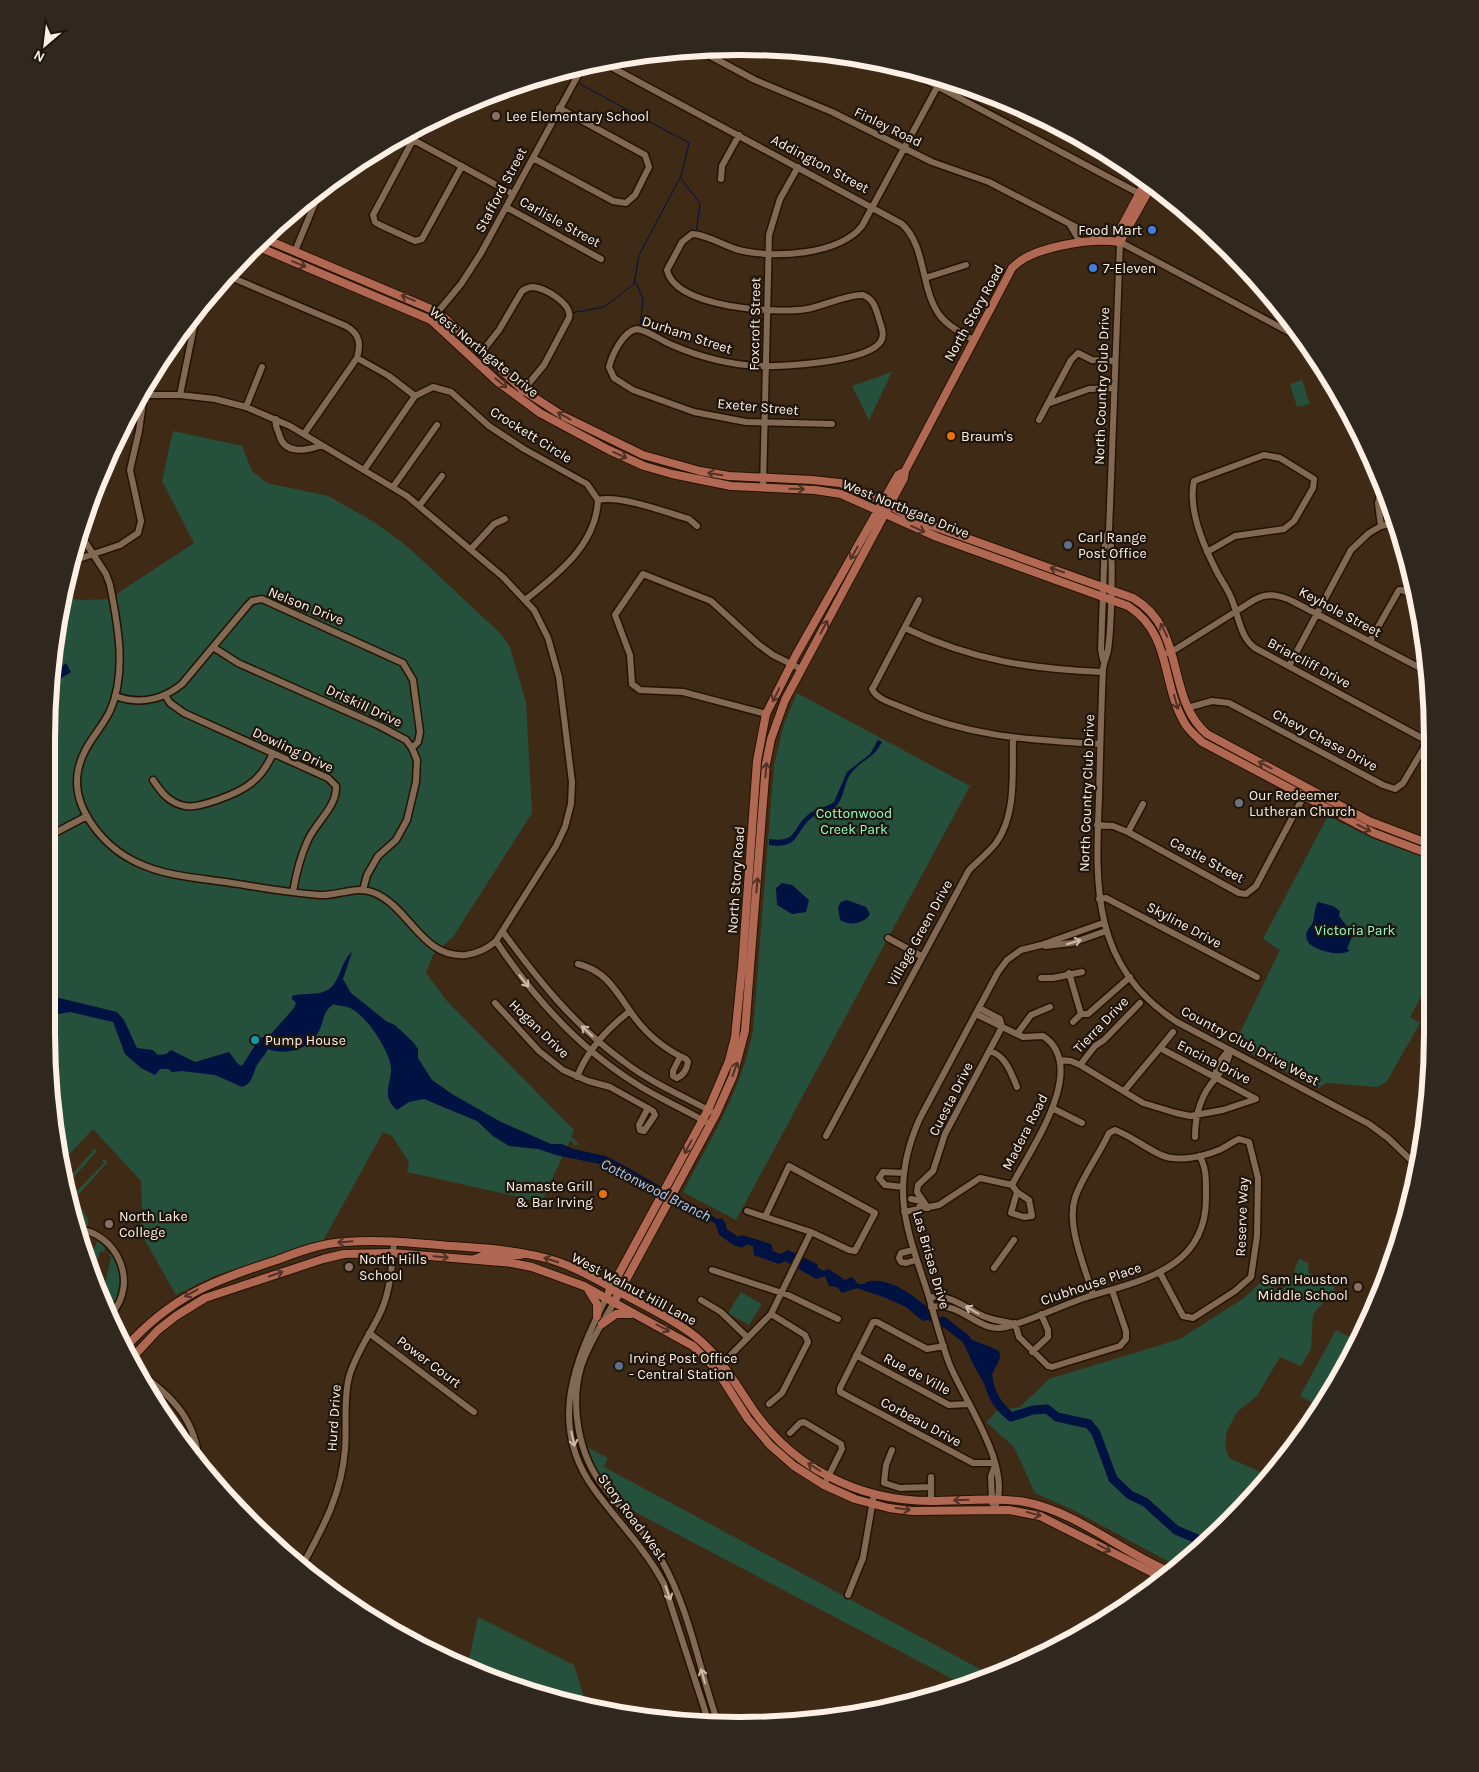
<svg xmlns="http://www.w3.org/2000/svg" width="1479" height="1772" font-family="Karla,sans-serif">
<rect width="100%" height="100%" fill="#3f2a16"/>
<!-- green -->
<path fill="#25503c" d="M892,372L869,420L852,386Z
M1302,380L1310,404L1297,407L1290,384Z
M173,431L242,446L252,471L267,483L328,496L374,522L408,547L500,633L510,647L526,702L532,813L453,937L433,955L426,973L447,1001L574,1130L571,1138L574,1139L578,1144L576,1146L570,1140L540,1206L528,1199L407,1172L409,1162L392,1136L383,1132L323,1241L214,1276L176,1295L143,1237L141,1181L93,1129L63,1161L46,1032L52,649L62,598L83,600L109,599L194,543L162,481Z
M797,693L970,786L736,1220L683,1192C710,1140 742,1089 753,1030L774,765L784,724Z
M1328,816L1374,839L1432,860V977L1410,1017L1420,1023L1387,1081L1378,1087L1326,1083L1318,1088L1234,1045L1280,950L1263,939Z
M91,1148L97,1151L66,1186V1181L93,1151Z
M105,1159L107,1163L69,1205L68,1200L104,1163L102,1160Z
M78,1209H82L88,1219V1227L75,1225L71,1214Z
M98,1238L106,1246L104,1252L100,1251L95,1272L90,1260L97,1241L94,1239Z
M113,1253C124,1274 123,1291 111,1311L103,1293L111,1257L108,1255Z
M1299,1259L1308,1263L1309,1273L1335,1282L1334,1291L1313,1314L1311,1349L1301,1366L1280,1357L1257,1396L1237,1412L1227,1431L1225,1446L1229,1458L1270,1476L1261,1490L1175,1565L1075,1511L1035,1493L1014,1447L986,1422L997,1411L1020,1407L1049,1379L1180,1339L1244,1298L1262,1281L1280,1291L1289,1284Z
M741,1292L762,1304L749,1325L728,1313Z
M1336,1330L1357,1341L1340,1379L1320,1407L1300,1396Z
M587,1447L608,1458L604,1467L993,1676L964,1685L620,1504C606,1488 591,1469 587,1447Z
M478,1617L574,1665L586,1703L517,1689L468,1665Z"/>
<!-- water -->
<path fill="#001241" d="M66,663L71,672L61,678L51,692L52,675Z
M878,740L882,742C873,759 863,759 852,772C844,781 845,794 838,804C832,812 822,811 814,816C794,830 801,850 769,845V839C799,843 791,828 809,814C816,808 826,808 834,802L847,772L870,754Z
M782,883L792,885L809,900L806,912L792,914L777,905L776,888Z
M847,900L866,907L870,914C864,924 850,926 840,920L838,907L841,902Z
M1318,902L1333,906L1340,911L1339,916L1353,934L1347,949L1350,950C1343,958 1310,950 1307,940C1304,931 1310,929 1313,922C1315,915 1314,909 1318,902Z
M352,952L343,979L351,993L386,1021L395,1025L413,1042L418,1049V1058L432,1080L452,1094L501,1122L551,1144H562L573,1149L606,1156L623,1165L726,1224V1238L732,1239L742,1235L771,1244L773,1251L781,1254L788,1250L817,1264L818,1268L824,1271L829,1269L845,1280L852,1277L858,1284H865L866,1282C898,1274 931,1312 953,1329C966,1340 984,1343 999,1351L1000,1358L990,1379L984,1377L997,1396L993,1399L974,1366L962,1340L947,1329L928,1320L923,1321L906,1307L886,1298L857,1288L842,1293L837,1287L829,1286L825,1276L816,1279L785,1261L779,1264L754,1255L753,1246L746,1244L742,1248L732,1244L719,1234L720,1227L717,1224L677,1207L604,1165L556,1155L538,1149L509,1146L493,1136L477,1121L424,1099L409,1102L397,1110C380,1096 392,1084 391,1067C389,1050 367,1017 352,1009C346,1005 340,1007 334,1004C325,1010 325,1014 322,1023C316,1047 289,1057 268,1049C265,1055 259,1061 257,1065C252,1075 253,1083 242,1087L215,1075L182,1071L172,1072L168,1069H160L155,1075L141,1068L125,1054L113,1022L70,1012L59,1014L47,1009V995L117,1012L124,1020L137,1048L153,1050L158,1055L166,1054L171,1050L195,1062L229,1052L238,1064L242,1066L259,1039L272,1033L294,1008L296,1003L292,999V996C302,993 313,995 323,992C341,987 339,962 352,952Z"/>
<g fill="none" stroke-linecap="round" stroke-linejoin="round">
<!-- stream -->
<path stroke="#001241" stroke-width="1" d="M681,179L700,203L696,233
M636,282L643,299L640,326
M571,313L604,307L634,284L639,255L681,176L689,143L580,84"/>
<!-- river -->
<path stroke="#001241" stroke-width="9" d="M720,1223L723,1232L736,1241L743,1242
M943,1321L966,1339
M987,1367C988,1389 994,1403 1011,1417L1033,1410L1047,1409L1057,1417L1089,1424L1096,1433L1113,1479L1130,1495L1145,1502L1176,1530L1202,1541"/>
<defs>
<path id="minor" d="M699,50L755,80L832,112L932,162L989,182L1101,240
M600,61L902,224C927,247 920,291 941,317C950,328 962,333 973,340
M905,69L1142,195
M406,136L513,194
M413,140L373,215L375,222L380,225L415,241L422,239L462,166
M533,158L613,201L626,203L635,195L649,167L645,155L559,108
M721,179L722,166L739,135
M506,207L601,259
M1070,225L1079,240
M295,251L320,191
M226,275L346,326C360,334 361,344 357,358L304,434
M925,278L966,265
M431,320L461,284L481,253L583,66
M1304,340L1120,242L1109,531C1114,548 1111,630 1108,650C1107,656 1104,662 1103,669C1101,712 1100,755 1099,798C1095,888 1092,967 1177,1022L1369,1124L1388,1138L1414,1163
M481,353L499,330L522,291C525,289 529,287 533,287C545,288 573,304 569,318L544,365L520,394
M357,358L389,376L415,396
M180,395L198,307
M1050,403L1089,389L1114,388
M246,407L262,367
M276,419C274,424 277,428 279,434C284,455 306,451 322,445
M1039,420L1071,360L1078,353L1092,360L1115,361
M832,424L746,422L694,412L633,390L614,378L609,367C612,355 623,331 637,329C649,331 660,340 672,345C700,357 729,365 760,366C783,367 869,362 881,341C885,334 881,326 879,319C876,309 874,299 863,295C848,294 823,306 807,309C776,314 675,308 667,270L682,242L692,234C705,234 725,246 739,250C773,259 839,255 862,226L941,80
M364,470L415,396L433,387L451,392L489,426L524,449L587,484L598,500C596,545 558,574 525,600
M393,487L437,425
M763,488L769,235L780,199L798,167
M598,500C621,495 665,512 689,519L697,526
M419,506L442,476
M1381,526L1378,503L1383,485
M80,534L106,574L110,585C118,625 127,673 110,711C99,733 83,745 78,771C71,809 105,848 138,863C165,876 198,878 226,882C258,887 289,893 320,895C338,896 354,886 372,892C409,905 421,959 466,955C479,953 487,949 496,941L556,846L565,827L571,804L572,782L559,677L548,638L534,610L503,577L407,496L290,426L246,407L215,399L180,395H141
M471,549L494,524L505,519
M1207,552L1235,536L1284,529L1294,521L1313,488L1314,479L1280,458L1264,455L1194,481C1188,508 1202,542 1214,566C1219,578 1228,588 1232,600C1239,617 1240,637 1255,648L1433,744
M70,562L120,545L138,533L141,521L130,470L139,431L144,395
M919,600L874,686L872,689C876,699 892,703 901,707C969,737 1027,740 1100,744
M905,628C971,660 1030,669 1103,672
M1370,641L1399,590H1402L1417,597
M213,647L238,663L380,726L406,740L412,748L417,760L416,782L407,820L396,840L378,856L367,875L363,890
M1163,655L1176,649L1254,600C1268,592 1280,595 1294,602L1426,671
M1103,660L1101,649L1105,539L1109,531
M1289,666L1351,550L1369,533L1381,526L1395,523
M165,695L170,703L184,713L328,778L336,786C337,807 316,822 308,840C300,857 296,874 293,892
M115,696C140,705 162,700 182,684L248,605L252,601L262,599L403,663L413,680L420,732L418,742L412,748
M1187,708L1212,701L1229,703L1383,785L1395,789L1403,783L1428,741
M766,714L683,692L640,690L632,684L630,655L615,615L643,574L711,601L758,644L773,655L801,669
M153,780C161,792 169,803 185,806C199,809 239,793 250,784C261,776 268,765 273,753
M1097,825L1113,826L1128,832L1239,893L1246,894L1256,886L1308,788
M1128,832L1143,804
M49,836L87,816
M1099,899L1106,898L1257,977
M503,932C538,980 575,1026 623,1061C651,1083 685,1097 716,1114
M888,938L921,956
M496,941C533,997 581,1050 638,1085C660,1099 684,1109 706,1122
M1045,946L1072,943L1106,931
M578,964C608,971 618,995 635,1018C648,1035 666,1050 686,1059L688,1062C687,1069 684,1075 677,1078L673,1076V1071L680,1057
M1069,973L1081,1014
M1041,978H1053L1082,972
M495,1003L539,1051L563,1070L588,1081L610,1087L653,1111L655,1115L644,1131L640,1130L639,1125L648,1108
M979,1008L1000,1019L1002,1027
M976,1014L1023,1037L1043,1036C1090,1067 1030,1150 1012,1185
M1073,1022L1081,1014H1088L1130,977
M1017,1034L1031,1015L1050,1007
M1160,1048L1173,1032
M990,1051C1006,1056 1011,1073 1017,1087
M1060,1060L1071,1061L1080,1065L1143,1103L1176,1113L1190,1116L1223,1110L1256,1099L1160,1048L1124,1091
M1080,1065L1095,1046L1104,1040L1140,1003
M577,1077C587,1051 608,1028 630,1011
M1215,1078C1216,1066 1221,1057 1230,1050
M1052,1108L1082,1123
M826,1136L969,870C978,861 988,853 996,843C1017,814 1012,772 1013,739
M1195,1137C1195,1116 1201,1094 1216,1078C1223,1068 1229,1063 1230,1050
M903,1187L885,1185L879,1178L883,1172L904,1173
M1017,1192L1029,1200L1032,1216L1024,1217L1011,1213Z
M911,1199L921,1201L919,1209
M928,1208L917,1192L918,1185L933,1171L945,1134L1002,1027
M747,1211L811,1232L849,1250L855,1251L875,1213L789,1166L765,1217
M904,1212L939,1205L980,1178L1012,1185L1017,1192
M77,1229C117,1233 139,1282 112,1313
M913,1250L901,1253L899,1258L901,1262L906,1263L916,1260
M994,1268L1014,1240
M712,1270L788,1295L838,1319
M1093,1295C1085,1267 1066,1226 1075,1198C1083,1175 1099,1155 1109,1133L1115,1130C1131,1136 1144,1147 1159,1154C1176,1163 1202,1157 1219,1150C1226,1147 1232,1142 1239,1139L1249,1142L1258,1178L1257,1236L1251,1277L1235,1291L1193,1318L1183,1316L1160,1273
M606,1298C575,1361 547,1424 594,1489C617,1521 645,1548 664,1584L709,1723
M929,1298C948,1294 960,1304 977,1313C987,1319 999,1321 1011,1323
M701,1300L721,1312L748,1338
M614,1302C603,1323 588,1344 581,1367C570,1405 578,1454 603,1486C622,1511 647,1534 662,1561C690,1611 699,1669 718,1723
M931,1307C963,1301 978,1334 1006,1327C1032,1320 1056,1308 1081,1299C1136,1281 1207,1272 1206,1197C1206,1184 1207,1166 1199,1156
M1015,1323L1019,1337L1048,1366L1052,1367L1120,1346L1126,1339V1331L1112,1290
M369,1333L474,1412
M944,1346L927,1349L877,1322H873L840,1388V1392L973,1463H994
M1032,1352L1048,1337V1330L1041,1314
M856,1355L949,1405L969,1404
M719,1367L771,1314L811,1232
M135,1369C166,1392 193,1414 198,1455
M769,1404L782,1393L808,1342L805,1335L771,1314
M790,1433L800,1423L804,1422L841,1444L842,1449L824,1485
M892,1450L886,1465L884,1483L900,1488L931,1487
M931,1501V1477
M992,1503L991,1476L994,1468
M994,1509C1015,1470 964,1401 949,1363C941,1341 935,1319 929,1297C907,1229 888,1189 920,1118L998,972L1007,960L1021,950L1041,945L1103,923
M302,1566C323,1528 342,1493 345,1449C347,1426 343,1400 349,1377C356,1352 372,1332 382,1309C391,1287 392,1264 394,1242
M848,1595L863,1558L874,1494"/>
<path id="major" d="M263,238L438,312L523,390L563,416L643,455L700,471L729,476L812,480L840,483L857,489L919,521L1133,598C1187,629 1165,698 1207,734L1369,821L1432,845
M1121,240L1152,185
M1120,242L1121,228L1146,181
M254,245L431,320L498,382L540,413L609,450L644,466L672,474L731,486L815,490L841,494L937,537L1128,606C1172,634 1161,682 1184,722C1188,730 1196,736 1202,742L1374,833L1432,855
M475,1259L485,1255H520
M589,1291L597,1304V1316
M609,1292L708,1110L729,1061L735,1037L742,967L757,761L766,714L796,655L898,475L905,471
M614,1302L716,1114L733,1076L745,1031L766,764L771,739L785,700L904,478L905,471L1012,268C1032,246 1092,238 1120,242
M602,1324L616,1314H631
M126,1347C172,1296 213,1281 277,1260C298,1252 322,1243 345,1242C380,1239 416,1243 451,1246C482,1248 514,1250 545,1258C573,1265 599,1281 625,1295C649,1308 675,1320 696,1337C721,1357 736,1385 754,1411C773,1438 799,1461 828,1476C860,1493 895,1501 931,1501C962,1501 994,1497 1025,1502C1077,1512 1120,1551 1168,1571
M131,1359L158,1330L176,1316L205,1298L323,1259L344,1254L393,1253L512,1263L532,1267L584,1286L693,1346L716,1369L748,1419L770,1445L794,1466L824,1485L855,1499L889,1508L912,1511L1009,1510L1040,1516L1161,1577"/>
</defs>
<!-- minor casing -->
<use href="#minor" stroke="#251201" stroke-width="9"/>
<!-- major casing -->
<use href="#major" stroke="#251201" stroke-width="10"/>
<!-- minor -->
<use href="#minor" stroke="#816954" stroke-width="6"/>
<!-- major -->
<use href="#major" stroke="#b06853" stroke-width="8"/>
</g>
<!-- one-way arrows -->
<defs><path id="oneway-shaft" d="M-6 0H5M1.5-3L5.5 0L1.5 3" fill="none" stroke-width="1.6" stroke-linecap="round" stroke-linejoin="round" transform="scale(1.25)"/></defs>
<g stroke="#513226">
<use href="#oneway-shaft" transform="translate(299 264) rotate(22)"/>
<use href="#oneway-shaft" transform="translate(408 298) rotate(-157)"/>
<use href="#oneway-shaft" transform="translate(501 383) rotate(39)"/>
<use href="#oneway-shaft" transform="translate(564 416) rotate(-151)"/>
<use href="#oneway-shaft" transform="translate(620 455) rotate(24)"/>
<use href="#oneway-shaft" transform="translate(715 474) rotate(-170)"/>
<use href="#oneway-shaft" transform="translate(797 489) rotate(1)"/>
<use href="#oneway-shaft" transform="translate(918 529) rotate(24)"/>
<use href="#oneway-shaft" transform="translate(854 553) rotate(120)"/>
<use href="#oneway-shaft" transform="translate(1057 570) rotate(-161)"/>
<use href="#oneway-shaft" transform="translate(824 627) rotate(-62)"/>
<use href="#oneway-shaft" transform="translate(1164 630) rotate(-116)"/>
<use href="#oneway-shaft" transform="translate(776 695) rotate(116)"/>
<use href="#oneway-shaft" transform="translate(1176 702) rotate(74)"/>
<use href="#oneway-shaft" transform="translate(1265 765) rotate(-152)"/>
<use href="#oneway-shaft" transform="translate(766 770) rotate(-85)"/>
<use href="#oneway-shaft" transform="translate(1364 828) rotate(27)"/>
<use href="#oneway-shaft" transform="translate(757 885) rotate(-85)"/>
<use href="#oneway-shaft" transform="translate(735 1069) rotate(-71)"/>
<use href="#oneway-shaft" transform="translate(688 1147) rotate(118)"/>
<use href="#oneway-shaft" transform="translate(345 1242) rotate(175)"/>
<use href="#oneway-shaft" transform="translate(441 1257) rotate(5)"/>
<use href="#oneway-shaft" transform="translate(551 1260) rotate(-162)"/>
<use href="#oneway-shaft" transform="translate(276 1274) rotate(-19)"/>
<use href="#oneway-shaft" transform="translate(191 1293) rotate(151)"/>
<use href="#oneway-shaft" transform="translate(663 1328) rotate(28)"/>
<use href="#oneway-shaft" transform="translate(814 1467) rotate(-148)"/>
<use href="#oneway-shaft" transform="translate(961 1500) rotate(178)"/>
<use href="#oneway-shaft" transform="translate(903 1509) rotate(7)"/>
<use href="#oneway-shaft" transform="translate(1034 1514) rotate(15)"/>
<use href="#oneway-shaft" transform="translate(1104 1548) rotate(28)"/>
</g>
<g stroke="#ccbaaa">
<use href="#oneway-shaft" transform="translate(1074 942) rotate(-17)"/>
<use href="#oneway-shaft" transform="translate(524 981) rotate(52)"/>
<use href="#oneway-shaft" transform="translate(587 1031) rotate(-136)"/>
<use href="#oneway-shaft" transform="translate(972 1310) rotate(-150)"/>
<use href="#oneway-shaft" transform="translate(573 1439) rotate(77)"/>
<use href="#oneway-shaft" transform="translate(668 1593) rotate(70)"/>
<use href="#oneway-shaft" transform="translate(703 1676) rotate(-106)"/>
</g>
<!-- markers -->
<g fill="#8d6e63" stroke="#1e150d" stroke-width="2">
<circle cx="496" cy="116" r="5"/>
<circle cx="109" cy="1224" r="5"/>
<circle cx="349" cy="1267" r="5"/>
<circle cx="1358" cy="1287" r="5"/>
</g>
<g fill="#3f7fe0" stroke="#1e150d" stroke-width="2">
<circle cx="1152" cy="230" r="5"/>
<circle cx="1093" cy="268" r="5"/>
</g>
<g fill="#e8710a" stroke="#1e150d" stroke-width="2">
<circle cx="951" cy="436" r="5"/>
<circle cx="603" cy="1194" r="5"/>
</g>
<g fill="#5c6f8a" stroke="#1e150d" stroke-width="2">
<circle cx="1068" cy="545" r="5"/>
<circle cx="619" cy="1366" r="5"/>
</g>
<circle fill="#6b7280" stroke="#1e150d" stroke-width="2" cx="1239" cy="803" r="5"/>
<circle fill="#0f9aa8" stroke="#1e150d" stroke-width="2" cx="255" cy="1040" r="5"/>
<g text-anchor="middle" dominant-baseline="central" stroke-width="4.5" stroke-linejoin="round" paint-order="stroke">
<!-- poi labels -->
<g font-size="14" fill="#fef0e4" stroke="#1e150d" text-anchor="start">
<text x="506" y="116">Lee Elementary School</text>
<text x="1142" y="230" text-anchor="end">Food Mart</text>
<text x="1103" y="268">7-Eleven</text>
<text x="961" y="436">Braum's</text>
<text x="1078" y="537">Carl Range<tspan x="1078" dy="16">Post Office</tspan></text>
<text x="1249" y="795">Our Redeemer<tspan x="1249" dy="16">Lutheran Church</tspan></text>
<text x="265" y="1040">Pump House</text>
<text x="593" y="1186" text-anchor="end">Namaste Grill<tspan x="593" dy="16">&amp; Bar Irving</tspan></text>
<text x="119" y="1216">North Lake<tspan x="119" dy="16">College</tspan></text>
<text x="359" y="1259">North Hills<tspan x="359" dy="16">School</tspan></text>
<text x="1348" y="1279" text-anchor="end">Sam Houston<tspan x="1348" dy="16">Middle School</tspan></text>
<text x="629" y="1358">Irving Post Office<tspan x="629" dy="16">- Central Station</tspan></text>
</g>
<!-- street labels -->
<g font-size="14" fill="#fef0e4" stroke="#1e150d">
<text transform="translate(888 127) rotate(26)">Finley Road</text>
<text transform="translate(820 164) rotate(28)">Addington Street</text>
<text transform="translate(501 190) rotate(-62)">Stafford Street</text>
<text transform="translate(560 222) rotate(29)">Carlisle Street</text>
<text transform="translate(974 313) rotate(-61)">North Story Road</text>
<text transform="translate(755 324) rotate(-89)">Foxcroft Street</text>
<text transform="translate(687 335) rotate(18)">Durham Street</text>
<text transform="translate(484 352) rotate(39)">West Northgate Drive</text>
<text transform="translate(1102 386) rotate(-88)">North Country Club Drive</text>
<text transform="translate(758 407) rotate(5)">Exeter Street</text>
<text transform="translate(531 435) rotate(32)">Crockett Circle</text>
<text transform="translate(906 509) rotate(22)">West Northgate Drive</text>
<text transform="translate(306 606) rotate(22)">Nelson Drive</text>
<text transform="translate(1340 612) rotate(28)">Keyhole Street</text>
<text transform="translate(1309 663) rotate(28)">Briarcliff Drive</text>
<text transform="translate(364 706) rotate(25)">Driskill Drive</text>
<text transform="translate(1325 740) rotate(28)">Chevy Chase Drive</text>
<text transform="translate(293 750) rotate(25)">Dowling Drive</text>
<text transform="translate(1087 793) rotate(-88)">North Country Club Drive</text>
<text transform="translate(1207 860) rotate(28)">Castle Street</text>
<text transform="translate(736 880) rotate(-86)">North Story Road</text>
<text transform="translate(1184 925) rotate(28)">Skyline Drive</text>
<text transform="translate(920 933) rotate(-61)">Village Green Drive</text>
<text transform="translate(1101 1025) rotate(-46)">Tierra Drive</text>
<text transform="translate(539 1029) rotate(44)">Hogan Drive</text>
<text transform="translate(1250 1046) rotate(28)">Country Club Drive West</text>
<text transform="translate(1214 1062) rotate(27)">Encina Drive</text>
<text transform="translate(951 1099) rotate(-63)">Cuesta Drive</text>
<text transform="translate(1025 1132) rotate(-63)">Madera Road</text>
<text transform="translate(1242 1217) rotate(-88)">Reserve Way</text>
<text transform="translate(931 1260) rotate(74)">Las Brisas Drive</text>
<text transform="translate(1091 1284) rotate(-19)">Clubhouse Place</text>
<text transform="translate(634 1289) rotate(28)">West Walnut Hill Lane</text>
<text transform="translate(429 1362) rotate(37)">Power Court</text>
<text transform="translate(917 1374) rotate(28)">Rue de Ville</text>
<text transform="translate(334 1418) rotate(-86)">Hurd Drive</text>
<text transform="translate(921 1422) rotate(28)">Corbeau Drive</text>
<text transform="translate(632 1517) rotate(53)">Story Road West</text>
</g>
<!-- park labels -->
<g font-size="14" fill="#91feca" stroke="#1e150d">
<text x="854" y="813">Cottonwood<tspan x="854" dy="16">Creek Park</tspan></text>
<text x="1355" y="930">Victoria Park</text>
</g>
<!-- water labels -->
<g font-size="15" font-style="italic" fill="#adccfc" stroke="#1e150d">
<text transform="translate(656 1190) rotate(27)">Cottonwood Branch</text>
</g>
</g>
<!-- crop -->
<path d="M0 0H1479V1772H0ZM739 55H740A684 684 0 0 1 1424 739V1033A684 684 0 0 1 740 1717H739A684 684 0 0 1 55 1033V739A684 684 0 0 1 739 55Z" fill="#30271e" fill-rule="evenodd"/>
<path fill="none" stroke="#fef0e4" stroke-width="6" d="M739 55H740A684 684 0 0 1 1424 739V1033A684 684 0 0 1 740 1717H739A684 684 0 0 1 55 1033V739A684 684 0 0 1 739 55Z"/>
<!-- north arrow -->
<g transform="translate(45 45) rotate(208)" stroke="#1e150d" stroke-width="4" paint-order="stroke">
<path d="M0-4L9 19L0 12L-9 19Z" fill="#fef0e4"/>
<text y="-8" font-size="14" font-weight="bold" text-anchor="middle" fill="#fef0e4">N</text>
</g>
</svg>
